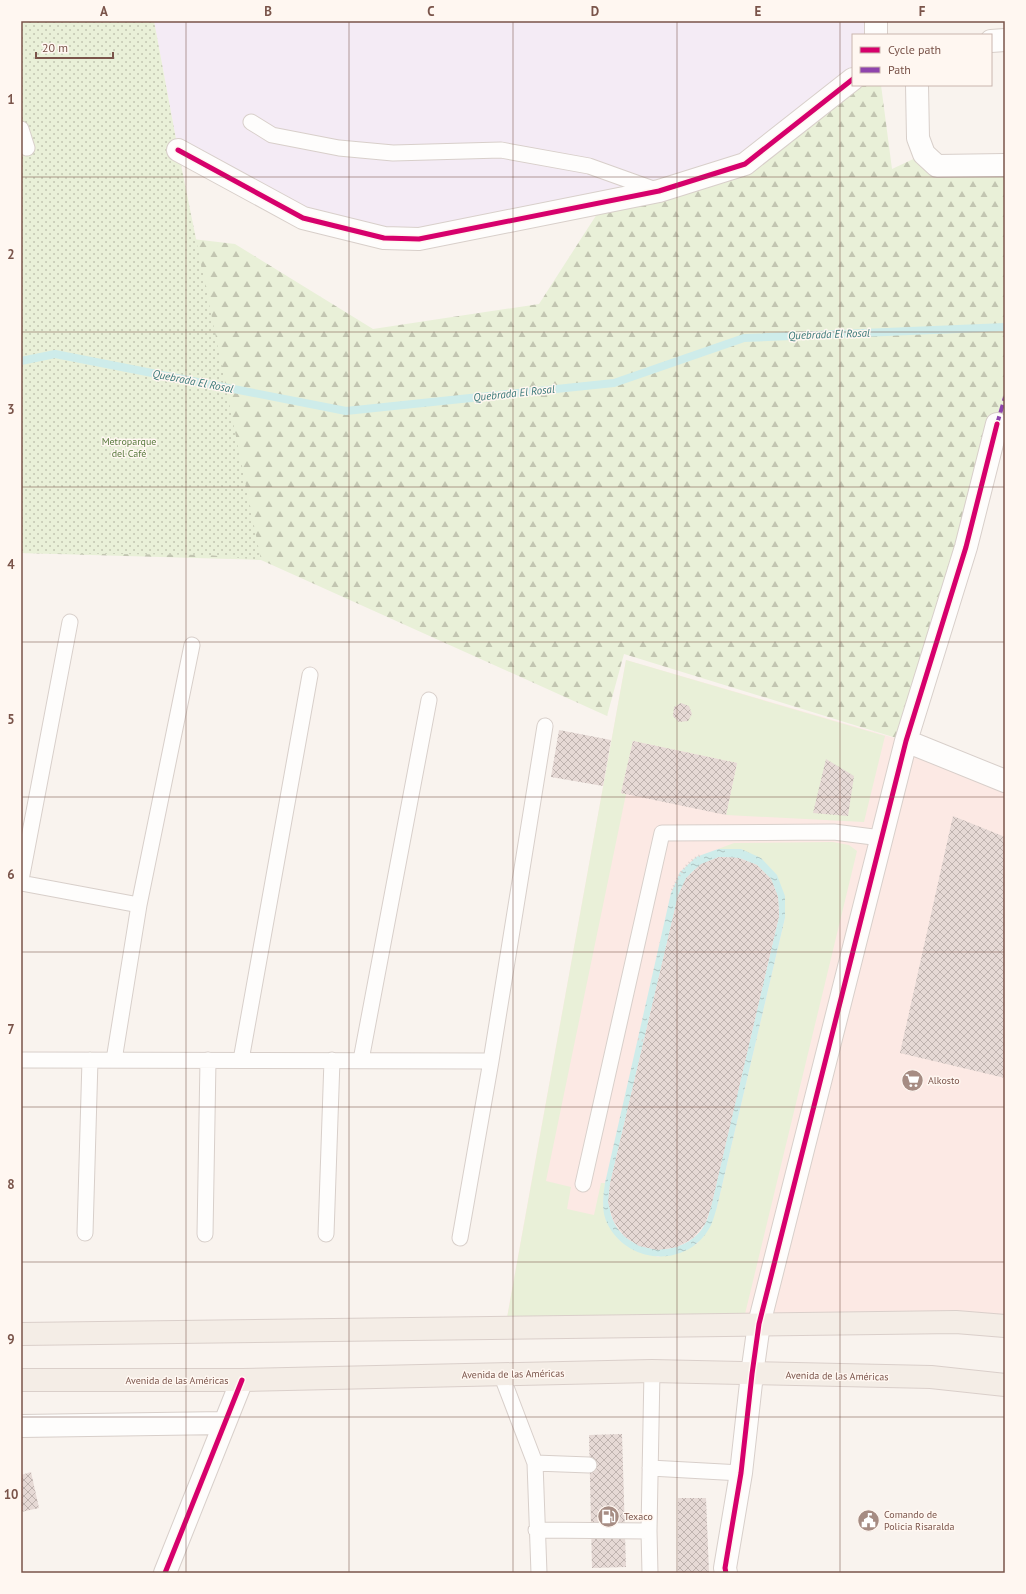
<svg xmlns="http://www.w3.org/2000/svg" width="1026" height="1594" font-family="'PT Sans',sans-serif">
<defs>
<pattern id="forest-firs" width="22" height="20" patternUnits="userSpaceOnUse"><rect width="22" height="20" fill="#e9f0d8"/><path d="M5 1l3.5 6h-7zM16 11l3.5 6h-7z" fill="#c2c5b1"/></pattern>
<pattern id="park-dots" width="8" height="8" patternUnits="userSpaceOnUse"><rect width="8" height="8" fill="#e9f0d8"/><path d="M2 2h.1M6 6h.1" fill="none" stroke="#c2c5b1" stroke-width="1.8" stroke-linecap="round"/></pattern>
<pattern id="water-ripples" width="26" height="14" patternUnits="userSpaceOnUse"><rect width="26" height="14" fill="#ceecea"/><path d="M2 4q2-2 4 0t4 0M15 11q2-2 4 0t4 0" fill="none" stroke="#acc2c0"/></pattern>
<pattern id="building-cross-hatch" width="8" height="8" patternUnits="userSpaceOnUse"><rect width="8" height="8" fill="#e6d9d5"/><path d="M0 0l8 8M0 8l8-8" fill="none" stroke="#bfb3af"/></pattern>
</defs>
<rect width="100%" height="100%" fill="#f9f3ee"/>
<!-- commercial -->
<path fill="#fce9e4" d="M626,660L905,741L1005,781V1326L505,1328Z"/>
<!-- education -->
<path fill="#f4ebf5" d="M154,21H876V35H853V79L745,164L419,239L303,218L178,150Z"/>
<!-- grass -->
<path fill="#e9f0d8" d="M626,660L885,736L864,822L726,815L737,763L633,741L621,793L626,794L546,1181L571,1187L567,1209L594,1215L601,1183H605L603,1204L620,1241L658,1257L697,1244L717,1207L785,918V896L741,849H718L734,843L833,842L849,845L857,851L745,1314L507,1318Z"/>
<!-- forest -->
<path fill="url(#forest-firs)" d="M853,85H881L892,169L924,154L1005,156V426L906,741L624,654L607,716L261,560L21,553V227L40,221L235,244L373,329L539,304L597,214L732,168Z"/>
<!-- park -->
<path fill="url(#park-dots)" d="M21,21H154L178,150L261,560L208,555L21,553Z"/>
<!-- water -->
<path fill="url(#water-ripples)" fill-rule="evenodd" d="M718,849H741L761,858L777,875L785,896V918L717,1207C715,1213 713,1222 710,1227C688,1268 629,1265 608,1225C601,1212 603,1197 605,1183L671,893L680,872L696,857ZM719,857L739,858L757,865L771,879L778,897L779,916L711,1206C709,1212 708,1219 705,1224C686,1259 629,1257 613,1220C608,1208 609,1196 610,1184L678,896C689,871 694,867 719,857Z"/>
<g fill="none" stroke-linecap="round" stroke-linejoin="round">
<!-- stream -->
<path stroke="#ceecea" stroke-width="8" d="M21,361L55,354L346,411L614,383L744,338L1005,327"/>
</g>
<!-- building -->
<path fill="url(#building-cross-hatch)" d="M681,703L689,706L692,714L688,721L679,722L673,716L674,707Z
M559,730L611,740L603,786L551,777Z
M633,741L737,763L726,815L621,793Z
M826,759L854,776L848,816L813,813Z
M953,816L1005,837V1078L900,1053Z
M719,857L739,858L757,865L771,879L778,897L779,916L711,1207L705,1224L693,1238L677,1247L658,1250L639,1246L624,1236L613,1220L608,1202L610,1184L678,896L686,878L701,864Z
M622,1434L626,1567L592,1568L589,1435Z
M31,1472L39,1508L21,1512V1475Z
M678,1498H706L709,1573H678Z"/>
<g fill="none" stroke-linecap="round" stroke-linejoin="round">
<defs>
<path id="service" d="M251,122L272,135L339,148L393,153L501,150L589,166L656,190
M21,129L27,148
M21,880L70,622
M21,883L139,905
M21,1060L491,1061
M114,1060L139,905L192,645
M241,1060L310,675
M361,1060L429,700
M583,1184L662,833L834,832L881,838
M85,1233L90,1060
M205,1234L208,1060
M326,1234L332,1060
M460,1238L491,1061L545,726
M501,1374L535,1463L589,1465
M535,1463L539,1573
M650,1468L741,1473
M536,1530L649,1531
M650,1573L649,1531L652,1371"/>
<path id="minor" d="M876,21V35
M991,41L1005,40
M917,85L918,138L924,154L937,166L1005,165
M178,150L303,218L384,238L419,239L659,191L745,164L853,79
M906,741L1005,781
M21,1426L224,1423
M165,1573L242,1380
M726,1573L725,1568L741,1473L752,1374L759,1324L906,741L966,547L997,424"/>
<path id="primary" d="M21,1334L956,1322L1005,1326
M21,1380H242L652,1371L931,1377L1005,1385"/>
</defs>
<!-- service casing -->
<use href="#service" stroke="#d8cfca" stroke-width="17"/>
<!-- minor casing -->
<use href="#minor" stroke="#d8cfca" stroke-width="24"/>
<!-- primary casing -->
<use href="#primary" stroke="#dacfca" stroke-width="24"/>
<!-- path -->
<path stroke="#dcd1ce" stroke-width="2.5" stroke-dasharray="1 3" stroke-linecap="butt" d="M672,890C678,877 686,861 701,855
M638,1039L644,1041"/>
<!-- service -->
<use href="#service" stroke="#fefdfc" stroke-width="15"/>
<!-- minor -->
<use href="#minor" stroke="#fefdfc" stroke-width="22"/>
<!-- primary -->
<use href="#primary" stroke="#f4ede6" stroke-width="22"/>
<!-- quiet -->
<path stroke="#8e44ad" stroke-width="4" stroke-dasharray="8 4" stroke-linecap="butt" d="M997,424L1005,397"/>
<defs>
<path id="cycleway" d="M178,150L303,218L384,238L419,239L659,191L745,164L853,79
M165,1573L242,1380
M726,1573L725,1568L741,1473L752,1374L759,1324L906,741L966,547L997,424"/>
</defs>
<!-- cycleway casing -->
<use href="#cycleway" stroke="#fff7f1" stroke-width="8"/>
<!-- cycleway -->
<use href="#cycleway" stroke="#d6006c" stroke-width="5"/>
</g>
<!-- grid -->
<path fill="none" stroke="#7a544a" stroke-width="1" stroke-opacity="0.55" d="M186,21V1573M349,21V1573M513,21V1573M677,21V1573M840,21V1573M21,177H1005M21,332H1005M21,487H1005M21,642H1005M21,797H1005M21,952H1005M21,1107H1005M21,1262H1005M21,1417H1005"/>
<!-- icons -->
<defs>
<symbol id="supermarket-disc" viewBox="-11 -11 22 22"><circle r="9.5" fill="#a68c83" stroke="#fff7f1"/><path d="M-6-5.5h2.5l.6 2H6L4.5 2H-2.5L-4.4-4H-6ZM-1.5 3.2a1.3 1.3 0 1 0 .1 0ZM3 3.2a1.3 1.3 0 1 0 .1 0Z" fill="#fff"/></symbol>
<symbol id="fuel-disc" viewBox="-11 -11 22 22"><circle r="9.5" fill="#a68c83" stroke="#fff7f1"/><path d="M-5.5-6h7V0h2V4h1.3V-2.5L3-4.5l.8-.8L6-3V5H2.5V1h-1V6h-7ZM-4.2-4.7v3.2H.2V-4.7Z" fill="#fff"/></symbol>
<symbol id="civic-disc" viewBox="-11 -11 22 22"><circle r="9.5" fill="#a68c83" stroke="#fff7f1"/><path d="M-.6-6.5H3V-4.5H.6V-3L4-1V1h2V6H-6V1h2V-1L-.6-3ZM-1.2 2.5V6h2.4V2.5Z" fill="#fff"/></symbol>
</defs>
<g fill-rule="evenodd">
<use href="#supermarket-disc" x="900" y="1068" width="25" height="25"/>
<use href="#fuel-disc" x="596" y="1504" width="25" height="25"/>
<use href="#civic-disc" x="856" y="1508" width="25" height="25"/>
</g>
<g text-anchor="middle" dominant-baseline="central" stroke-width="3" stroke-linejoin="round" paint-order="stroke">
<!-- park labels -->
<g font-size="10" fill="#597a3e" stroke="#fff7f1">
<text x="129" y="441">Metroparque<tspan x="129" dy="12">del Café</tspan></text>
</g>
<!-- poi labels -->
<g font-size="10" fill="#7a544a" stroke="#fff7f1" text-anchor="start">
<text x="928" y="1080">Alkosto</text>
<text x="884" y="1514">Comando de<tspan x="884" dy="12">Policia Risaralda</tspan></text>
<text x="624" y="1516">Texaco</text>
</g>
<!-- street labels -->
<g font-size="10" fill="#7a544a" stroke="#fff7f1">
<text transform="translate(513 1374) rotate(-1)">Avenida de las Américas</text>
<text transform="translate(837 1376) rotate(1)">Avenida de las Américas</text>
<text x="177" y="1380">Avenida de las Américas</text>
</g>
<!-- water labels -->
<g font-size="11" font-style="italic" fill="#3a7879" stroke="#fff7f1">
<text transform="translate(829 334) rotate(-2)">Quebrada El Rosal</text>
<text transform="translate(193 381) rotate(11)">Quebrada El Rosal</text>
<text transform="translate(514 393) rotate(-6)">Quebrada El Rosal</text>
</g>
</g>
<!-- border -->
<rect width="1026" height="1594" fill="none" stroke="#fff7f1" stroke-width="44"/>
<!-- legend -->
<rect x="852" y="34" width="140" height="52" fill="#fff7f1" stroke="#cab6ae"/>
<rect x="860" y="47" width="20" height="6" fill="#d6006c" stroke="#cab6ae"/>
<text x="888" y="54" font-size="12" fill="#7a544a">Cycle path</text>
<rect x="860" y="67" width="20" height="6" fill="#8e44ad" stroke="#cab6ae"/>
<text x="888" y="74" font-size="12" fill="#7a544a">Path</text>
<!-- scale -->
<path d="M36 52v6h77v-6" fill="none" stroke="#7a544a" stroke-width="2"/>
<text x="42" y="52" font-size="12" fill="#7a544a" stroke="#fff7f1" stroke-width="3" paint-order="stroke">20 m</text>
<rect x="22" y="22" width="982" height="1550" fill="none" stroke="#7a544a" stroke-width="1.5"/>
<g font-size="13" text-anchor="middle" font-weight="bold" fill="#7a544a">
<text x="104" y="16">A</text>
<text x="268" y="16">B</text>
<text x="431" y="16">C</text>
<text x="595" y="16">D</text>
<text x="758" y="16">E</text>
<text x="922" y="16">F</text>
<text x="11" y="104">1</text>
<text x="11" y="259">2</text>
<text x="11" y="414">3</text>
<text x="11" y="569">4</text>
<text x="11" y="724">5</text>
<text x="11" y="879">6</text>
<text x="11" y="1034">7</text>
<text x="11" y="1189">8</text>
<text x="11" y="1344">9</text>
<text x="11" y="1499">10</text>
</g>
</svg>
